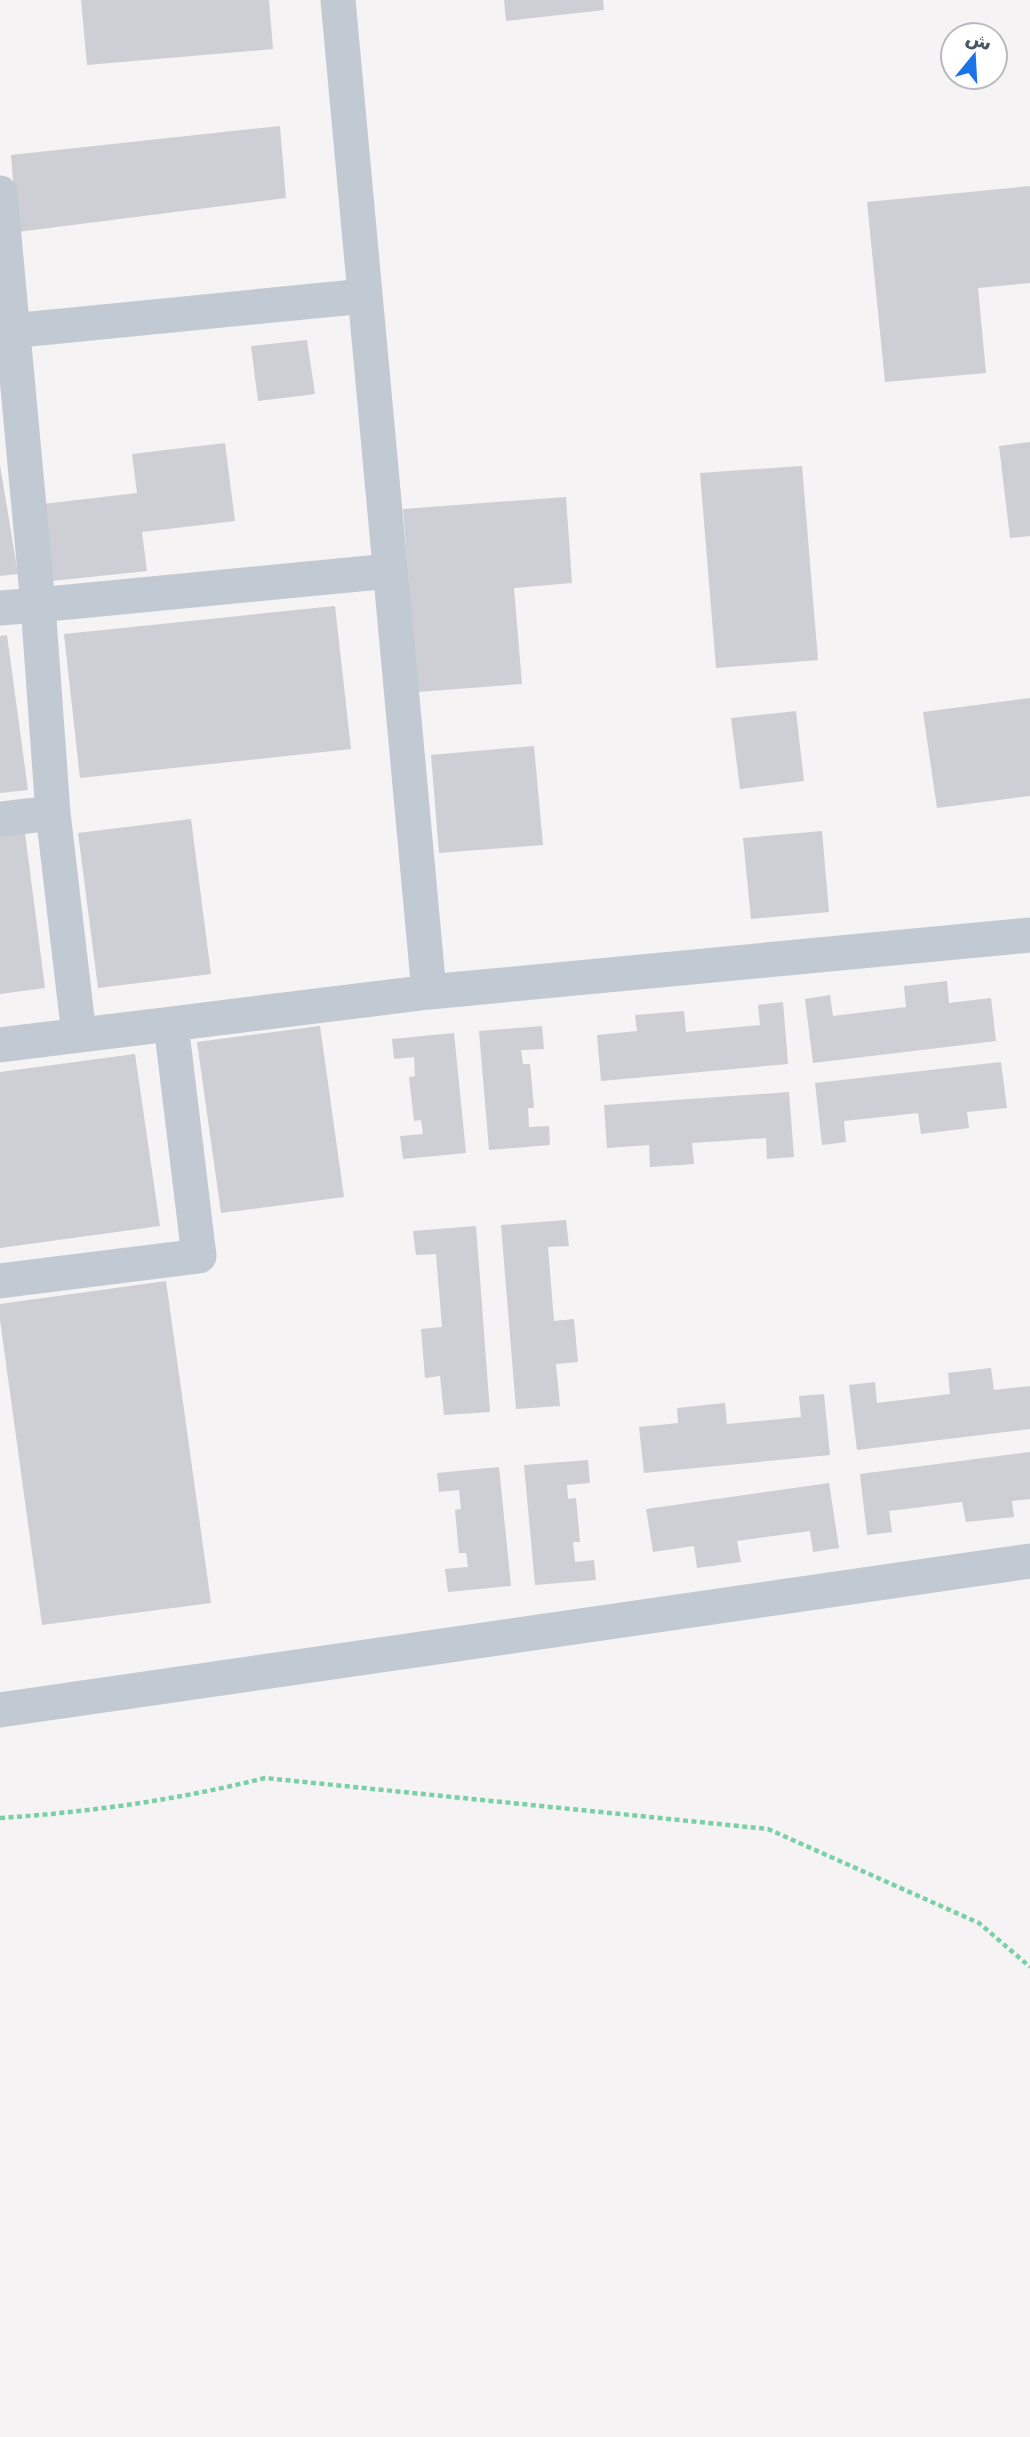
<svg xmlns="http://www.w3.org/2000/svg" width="1030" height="2437" font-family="'DejaVu Sans','Noto Naskh Arabic',sans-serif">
<rect width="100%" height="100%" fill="#f5f3f3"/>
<!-- building -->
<path fill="#cdcfd5" d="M81,0H269L273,49L87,65Z
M504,0H603L604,10L506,21Z
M280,126L286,198L17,232L11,155Z
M1030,186V283L978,288L986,373L885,382L867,202Z
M307,340L315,394L258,401L251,346Z
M1030,442V536L1010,538L999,446Z
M225,443L235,521L142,532L147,571L52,581L43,504L137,493L132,454Z
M0,465L18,574L0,576Z
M802,466L818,660L716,668L700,473Z
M566,497L572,583L514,588L522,684L417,692L403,509Z
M335,606L351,749L80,778L64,634Z
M7,635L28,790L0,793V636Z
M1030,698V796L937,808L923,712Z
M796,711L804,781L740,789L731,718Z
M534,746L543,845L439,853L431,755Z
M191,819L211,974L98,988L78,833Z
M822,831L829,912L751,919L743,838Z
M25,833L45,988L0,994V836Z
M947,981L949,1003L991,998L996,1041L813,1063L805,999L830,995L833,1016L906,1007L904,986Z
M783,1002L788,1064L601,1081L597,1035L637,1031L635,1015L684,1011L686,1032L760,1025L758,1005Z
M320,1026L344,1197L221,1213L197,1042Z
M542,1026L544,1049L521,1050L523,1064H530L534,1108H528L529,1127L549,1126L550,1145L489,1150L479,1031Z
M454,1033L466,1153L403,1159L400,1136L423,1134L421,1120L414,1121L409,1077L415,1076L414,1057L394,1059L392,1039Z
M135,1054L160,1226L0,1248V1072Z
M1001,1062L1007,1108L967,1112L969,1128L921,1134L918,1113L844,1121L846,1142L822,1145L815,1083Z
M789,1092L794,1157L767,1159L766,1138L692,1143L694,1164L650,1167L649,1145L607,1148L604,1105Z
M566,1220L569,1246L548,1247L554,1321L574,1319L578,1362L556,1364L560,1406L516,1409L501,1225Z
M476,1226L490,1412L444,1415L440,1376L425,1378L421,1329L442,1327L436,1254L416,1255L413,1231Z
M166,1281L211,1603L42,1625L0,1320V1304Z
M991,1368L994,1390L1030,1386V1429L857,1450L849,1385L875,1382L877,1403L950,1394L948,1373Z
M824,1394L830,1455L644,1473L639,1427L678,1423L677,1408L725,1403L727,1424L801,1417L799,1396Z
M1030,1452V1499L1012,1501L1014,1517L966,1522L962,1502L889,1511L892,1532L867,1535L860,1474Z
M588,1460L590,1483L567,1485L568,1499L576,1498L580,1542H573L575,1562L594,1560L596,1580L535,1585L524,1465Z
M499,1467L511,1586L448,1592L445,1569L468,1567L466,1553H459L455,1510L461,1509L459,1490L439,1492L437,1473Z
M829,1483L839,1548L813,1552L810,1531L737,1541L741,1562L697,1568L694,1546L653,1552L646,1509Z"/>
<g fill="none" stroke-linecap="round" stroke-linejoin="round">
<!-- path -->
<path stroke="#7ad0a6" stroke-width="4.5" stroke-dasharray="5 3.5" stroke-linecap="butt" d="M0,1818C90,1812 177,1800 265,1778L768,1829L979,1923L1030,1967"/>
<!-- street -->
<path stroke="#c1cad2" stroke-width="35" d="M338,0L429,992
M0,193L38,605L0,608
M0,332L365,296
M53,813L38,605L390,571
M0,819L53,813L79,1035
M171,1024L429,992L1030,935
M0,1045L171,1024L199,1256L0,1281
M0,1710L1030,1561"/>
</g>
<!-- north arrow -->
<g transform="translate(974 56) rotate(18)"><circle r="33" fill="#ffffff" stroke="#b7bbc0" stroke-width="2"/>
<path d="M0-5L12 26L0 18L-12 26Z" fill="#1a73e8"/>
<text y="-10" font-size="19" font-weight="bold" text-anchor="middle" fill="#4a5661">ش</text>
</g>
</svg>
